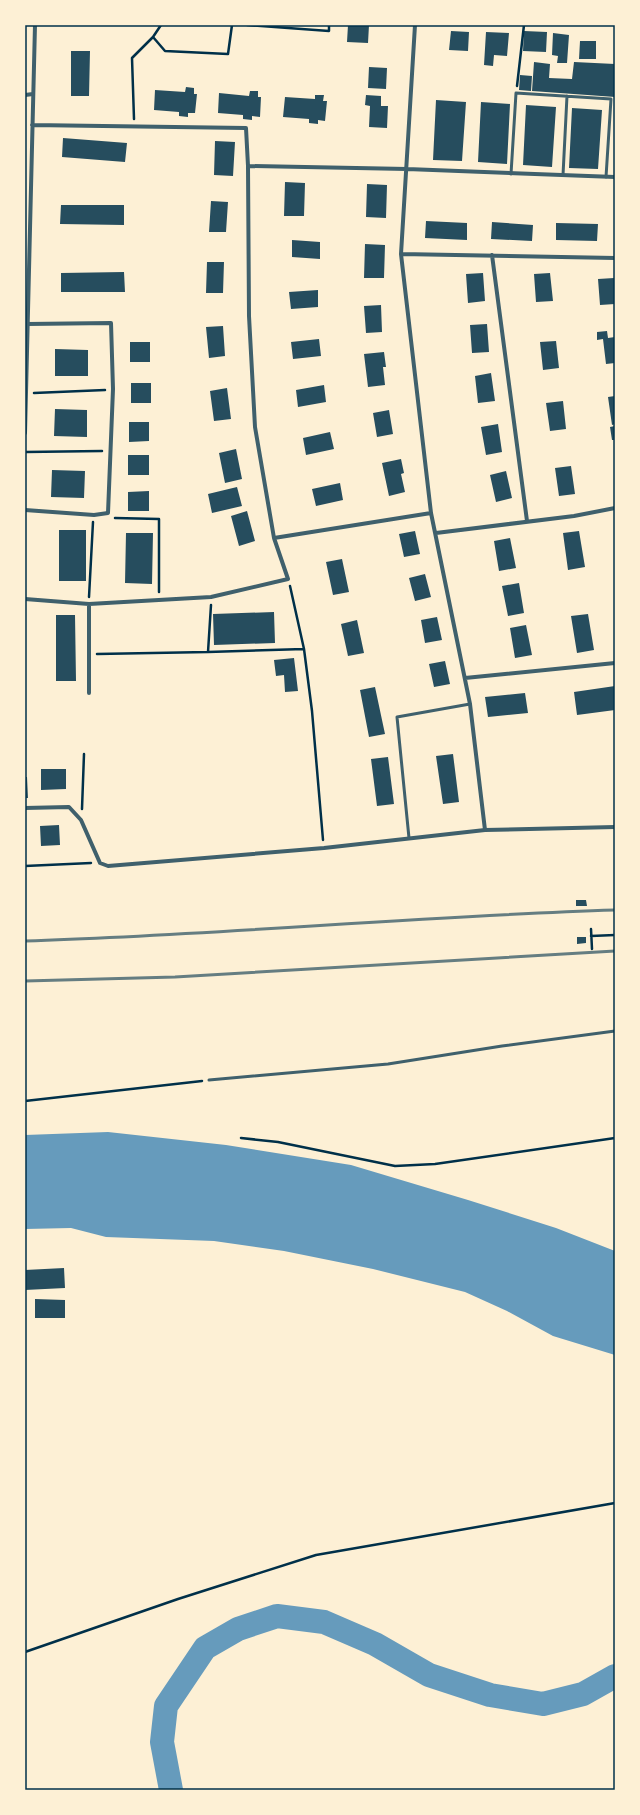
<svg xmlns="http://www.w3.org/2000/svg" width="640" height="1815" font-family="Barlow,sans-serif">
<rect width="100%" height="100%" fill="#fdf0d5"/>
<!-- water -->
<path fill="#669bbc" d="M108,1132L226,1145L351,1165L468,1200L556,1228L615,1251V1355L553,1336L507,1311L465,1292L373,1269L284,1251L214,1241L106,1237L71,1228L25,1229V1135Z"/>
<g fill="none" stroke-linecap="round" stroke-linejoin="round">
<!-- river -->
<path stroke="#669bbc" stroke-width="24" d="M171,1790L162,1742L166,1706L205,1648L238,1629L277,1616L324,1622L375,1644L429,1675L490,1695L543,1704L583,1694L615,1676"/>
</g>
<!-- building -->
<path fill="#264d5e" d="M348,25H369L368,43L347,42Z
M451,31L469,32L468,51L449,50Z
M524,31L547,32L546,52L523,51Z
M486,32L509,33L507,56L494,55L493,66L484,65Z
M553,33L569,35L567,63H557L558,56L552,55Z
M580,41H596V59H579Z
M71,51H90L89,96H71Z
M534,62L550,64L549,78L572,79L574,62L615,64V97L532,91Z
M369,67L387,68L386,89L368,88Z
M520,75L532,76L531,91L519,90Z
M186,87L194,88V94H197L195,113H188V117L179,116V112L154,110L155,90L185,92Z
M250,91H258V97H261L260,117L252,116V120L243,119V115L218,113L219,93L249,96Z
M315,95H324L323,101H327L325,121L318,120V124L309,123V119L283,117L285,97L315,99Z
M366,95L381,96V106H388L387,128L369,127L370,106L365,105Z
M436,100L466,102L462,161L433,160Z
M481,102L510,104L507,164L478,162Z
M526,105L556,107L552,167L523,165Z
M572,108L602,110L598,169L569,168Z
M63,138L127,143L125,162L62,157Z
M215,141L235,142L233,176L214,175Z
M285,182L305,183L304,216H284Z
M367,184L387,185L386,218L366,217Z
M211,201L228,202L226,232H209Z
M61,205H124V225L60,224Z
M426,221L467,223V240L425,238Z
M492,222L533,225L532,241L491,239Z
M556,223L598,224L597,241L556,240Z
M292,240L320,242V259L292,257Z
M365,244L385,245L384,278H364Z
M207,262H224L223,293H206Z
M124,272L125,292H61V273Z
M483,273L485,301L468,303L466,274Z
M550,273L553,301L536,302L534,274Z
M614,278L615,304L600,305L598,279Z
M318,290V307L291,309L289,292Z
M381,305L382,332L366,333L364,306Z
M487,324L489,352L472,353L470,325Z
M223,326L225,356L209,358L206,327Z
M607,331L608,338L615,337V363L606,364L603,339L597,340V332Z
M319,339L321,356L293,359L291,342Z
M556,341L559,368L543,370L540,342Z
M130,342H150V362H130Z
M55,349L88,350V376H55Z
M384,352L386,367H383L385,385L368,387L364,354Z
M491,373L495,401L478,403L475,376Z
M131,383H151V403H131Z
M324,385L326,402L298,407L296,390Z
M227,388L231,419L214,421L210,391Z
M615,396V424L612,425L608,397Z
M563,401L566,429L550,431L546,403Z
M55,409L87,410V437L54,436Z
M389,410L393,434L377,437L373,413Z
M129,422H149V441L129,442Z
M498,424L502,452L486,455L481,427Z
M615,426V440H612L610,427Z
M330,432L334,449L306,455L303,438Z
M236,449L242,479L225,483L219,453Z
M128,455H149V475H128Z
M401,459L404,473L401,474L405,492L389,496L382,463Z
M571,466L575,494L559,496L555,468Z
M52,470L85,471L84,498L51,497Z
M506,471L512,498L496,502L490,475Z
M340,483L343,500L316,506L312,489Z
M237,487L242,506L212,513L208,494Z
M149,491V511H128V492Z
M247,511L255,541L239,546L231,516Z
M59,530H86V581H59Z
M415,531L420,554L404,557L399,534Z
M579,531L585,567L568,570L563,533Z
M126,533H153L152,584L125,583Z
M510,538L516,568L499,571L494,541Z
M342,559L349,592L333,595L326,562Z
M425,574L431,597L415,601L409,578Z
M519,583L524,613L508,616L502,586Z
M274,612L275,643L214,645L213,614Z
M588,614L594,650L577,653L571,616Z
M56,615H75L76,681H56Z
M437,617L442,640L425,643L421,620Z
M357,620L364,653L348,656L341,624Z
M526,625L532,655L515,658L510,628Z
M294,658L298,691L285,692L284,675L276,676L274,660Z
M445,661L450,684L434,687L429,664Z
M615,686V710L577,715L574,692Z
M375,687L385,734L369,737L360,690Z
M525,693L528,713L488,717L485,697Z
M453,754L459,802L443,804L436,756Z
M388,757L394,804L377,806L371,759Z
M41,769H66V789L41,790Z
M25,777H27L28,798H25Z
M59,825L60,845L41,846L40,826Z
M576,900H586L587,906H576Z
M577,937H586V943L577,944Z
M64,1268L65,1288L25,1290V1270Z
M35,1299L65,1300V1318H35Z"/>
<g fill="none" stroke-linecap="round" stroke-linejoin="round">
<!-- path -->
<path stroke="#003049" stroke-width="2.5" d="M247,25L329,31V25
M153,37L165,51L228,54L232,25
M517,86L524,25
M134,119L132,58L153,37L161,25
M34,393L105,390
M25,452L102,451
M115,518L159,519V592
M290,586L304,649L312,711L323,840
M89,597L93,522
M211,605L208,652L304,649
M97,654L208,652
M82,809L84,754
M25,866L91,863
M591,929L592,949
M591,936L615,935
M25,1101L202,1081
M241,1138L278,1142L395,1166L435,1164L615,1138
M25,1652L178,1599L316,1555L615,1503"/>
<!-- service -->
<path stroke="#3f606c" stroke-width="3" d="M511,174L516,93L611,99L606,177
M563,175L567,96
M409,838L397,717L470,704
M209,1080L388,1064L502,1046L615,1031"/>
<!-- minor -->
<path stroke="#3f606c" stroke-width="4" d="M415,25L401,254L431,513L470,704L485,830
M25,95L33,94
M248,166L407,169L615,177
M401,254L615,258
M492,255L527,521
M25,433L35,25
M25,510L94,515L108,513L113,389L111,323L27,324
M436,533L574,516L615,508
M274,538L431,513
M25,599L89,604L211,597L288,579L274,538L255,427L249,316L248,166L246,128L32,125
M89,604V693
M465,678L615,663
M25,808L69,807L81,820L100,863L108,866L324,848L485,830L615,827"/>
<!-- rail -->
<path stroke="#657d81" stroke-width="3" d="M25,941C222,935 418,916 615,910
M25,981L175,977L615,951"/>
</g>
<!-- border -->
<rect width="640" height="1815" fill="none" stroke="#fdf0d5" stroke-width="52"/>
<rect x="26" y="26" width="588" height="1763" fill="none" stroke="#003049" stroke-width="1.5"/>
</svg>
